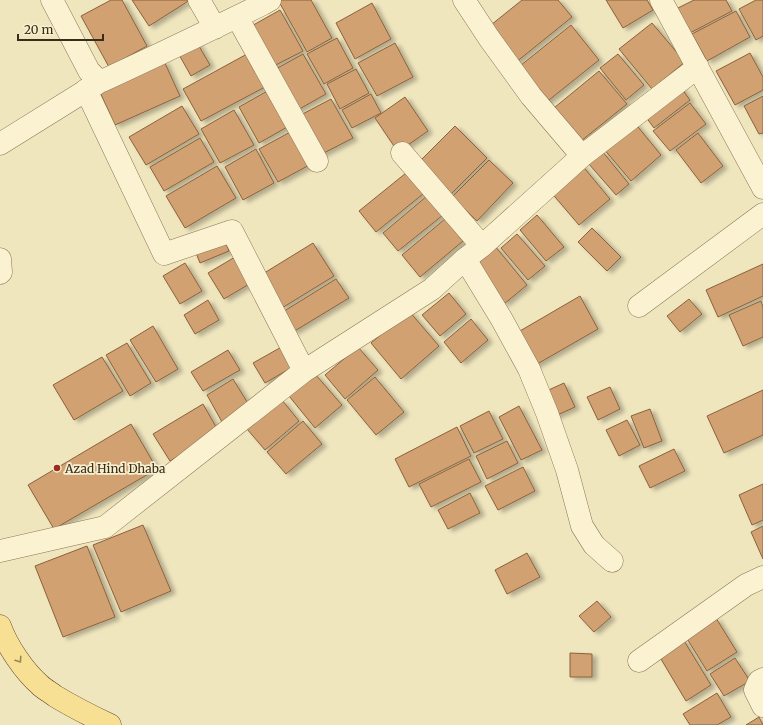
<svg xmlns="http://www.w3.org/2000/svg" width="763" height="725" font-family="Merriweather,serif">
<defs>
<filter id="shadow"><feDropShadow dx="4.5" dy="2.5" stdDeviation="2" flood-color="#0004"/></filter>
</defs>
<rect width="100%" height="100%" fill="#f0e6be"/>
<!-- building -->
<path fill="#d1a172" stroke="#8b613a" filter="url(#shadow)" d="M111,0H122L147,46L109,67L81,16Z
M132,0H190L149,26Z
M278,0H311L332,38L307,52Z
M522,0H558L572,17L515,63L486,29Z
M606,0H647L653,10L623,28Z
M694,0H726L732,11L690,33L676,9Z
M756,0H763V36L756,40L739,9Z
M372,3L391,39L355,59L336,23Z
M280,10L303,51L270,68L248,28Z
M736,11L750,37L707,61L692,34Z
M652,23L685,62L652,89L619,49Z
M571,25L599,60L544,104L515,70Z
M337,38L353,68L324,84L307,54Z
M196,41L210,65L191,76L177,51Z
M395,43L413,77L377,96L358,63Z
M750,53L763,77V90L735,105L716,71Z
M247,54L265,87L201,121L183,89Z
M303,54L326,94L296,111L274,70Z
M618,54L644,85L626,100L600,68Z
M164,61L180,96L115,125L99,90Z
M356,69L369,93L340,109L327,84Z
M599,71L627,104L576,145L549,112Z
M679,85L690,100L654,128L643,113Z
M269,90L289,126L259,143L239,107Z
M371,94L381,113L352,128L342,110Z
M763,96V133L759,134L744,106Z
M405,97L428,131L398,152L375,118Z
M331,99L353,138L318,156L297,117Z
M690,103L706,124L670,151L653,131Z
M182,106L199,134L146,165L129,137Z
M234,110L254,145L220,163L201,129Z
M634,122L661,155L631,181L603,148Z
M455,126L487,158L448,197L416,165Z
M294,130L313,163L278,182L259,149Z
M698,133L723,166L701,183L676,150Z
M200,138L214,162L164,191L150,167Z
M256,149L274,183L243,200L225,167Z
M602,151L629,184L616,195L588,163Z
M489,160L513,183L477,221L452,197Z
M581,164L610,199L579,225L549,190Z
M217,166L236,198L185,228L166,196Z
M406,173L423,194L376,232L359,211Z
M427,196L443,215L398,251L383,233Z
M537,215L564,247L546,261L520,230Z
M445,219L463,241L420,277L402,255Z
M592,228L621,257L607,271L578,242Z
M517,234L545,266L528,280L501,248Z
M223,236L229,251L200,263L194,248Z
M313,243L334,276L282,308L261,275Z
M495,246L527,285L504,304L472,265Z
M235,257L251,283L224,299L208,273Z
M185,263L202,291L180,304L163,276Z
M763,264V296L718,317L706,290Z
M336,279L349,298L293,332L281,313Z
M449,293L466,314L440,336L422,315Z
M580,296L598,329L532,367L513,335Z
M689,299L702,314L680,332L667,316Z
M208,300L219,320L195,334L184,315Z
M761,301L763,307V337L743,346L729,315Z
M409,311L439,346L401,379L371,343Z
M471,319L488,340L461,363L444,342Z
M153,326L178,369L156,382L130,340Z
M127,343L151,383L130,396L106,355Z
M285,345L296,365L265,383L253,363Z
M358,347L378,370L345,399L325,375Z
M228,350L240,370L203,391L191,372Z
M102,357L123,391L74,420L53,385Z
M315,374L342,405L315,428L289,396Z
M375,377L404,412L376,435L347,400Z
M233,379L249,405L222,422L207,395Z
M564,383L575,407L553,417L542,393Z
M610,387L620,409L598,420L587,397Z
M763,390V435L724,453L707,416Z
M282,400L299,421L265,450L247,429Z
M203,404L219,432L170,461L153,434Z
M519,406L542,450L521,460L499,417Z
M650,409L662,441L644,448L631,416Z
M489,411L503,439L474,453L460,426Z
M627,420L640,445L619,456L606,430Z
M303,421L322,444L286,474L267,452Z
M131,424L157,469L54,529L28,485Z
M457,427L471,456L409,487L395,459Z
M507,441L518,463L487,479L476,456Z
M674,449L685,471L650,488L639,466Z
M469,459L481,482L431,507L419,484Z
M523,467L535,491L498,510L485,486Z
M763,484V520L752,525L739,495Z
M470,493L480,513L448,529L438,510Z
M143,525L171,591L121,612L93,545Z
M763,526V559L751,532Z
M87,546L115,617L63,637L35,566Z
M527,553L540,577L507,594L495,570Z
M597,601L611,617L594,632L579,616Z
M716,618L737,652L707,671L686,637Z
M683,639L711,685L686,701L658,654Z
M570,653L592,654V677H570Z
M735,658L750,681L724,696L710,674Z
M717,693L731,717L717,725H690L683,714Z
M759,717L763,725H746Z"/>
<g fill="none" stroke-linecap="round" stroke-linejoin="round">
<defs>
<path id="minor" d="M52,0L89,71L97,79L102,81C156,56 210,30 263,4L270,0
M199,0L215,28
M464,0L489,38L531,96L582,156
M661,0L763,188
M237,17L317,161
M86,90L164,254L232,231L304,371
M0,144L98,83
M402,153L482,246
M0,259L1,272L0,273
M465,259L501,318L529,369L547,413L567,470L582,526L594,545L612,561
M639,306L763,214
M0,551L105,527L304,371L432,289L465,259L482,246L582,156L698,67
M639,661L746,585L763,577
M763,679L759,681L755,690L763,706"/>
<path id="major" d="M0,626C7,646 24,671 40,685C44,689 50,692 55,696C73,707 91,716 110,725"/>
</defs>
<!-- minor casing -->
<use href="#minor" stroke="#8a7656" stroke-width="23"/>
<!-- major casing -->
<use href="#major" stroke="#57432b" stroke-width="23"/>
<!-- minor -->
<use href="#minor" stroke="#fbf2d2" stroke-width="22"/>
<!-- major -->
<use href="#major" stroke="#f7e093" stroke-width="22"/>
</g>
<!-- one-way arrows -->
<defs><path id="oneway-chevron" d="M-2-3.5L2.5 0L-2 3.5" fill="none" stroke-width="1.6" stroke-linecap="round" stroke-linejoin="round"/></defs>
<use stroke="#988657" href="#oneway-chevron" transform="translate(19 660) rotate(56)"/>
<!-- markers -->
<circle fill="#9d2b22" stroke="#f7efce" stroke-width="1.5" cx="57" cy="468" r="4"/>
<g text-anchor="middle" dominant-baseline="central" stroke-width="3.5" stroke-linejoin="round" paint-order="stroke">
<!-- poi labels -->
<g font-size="12" fill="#382c1b" stroke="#f7efce" text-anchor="start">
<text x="65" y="468">Azad Hind Dhaba</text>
</g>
</g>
<!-- scale -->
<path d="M18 34v6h85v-6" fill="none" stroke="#382c1b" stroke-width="2"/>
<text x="24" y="34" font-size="12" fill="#382c1b" stroke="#f7efce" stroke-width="3" paint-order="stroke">20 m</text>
</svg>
